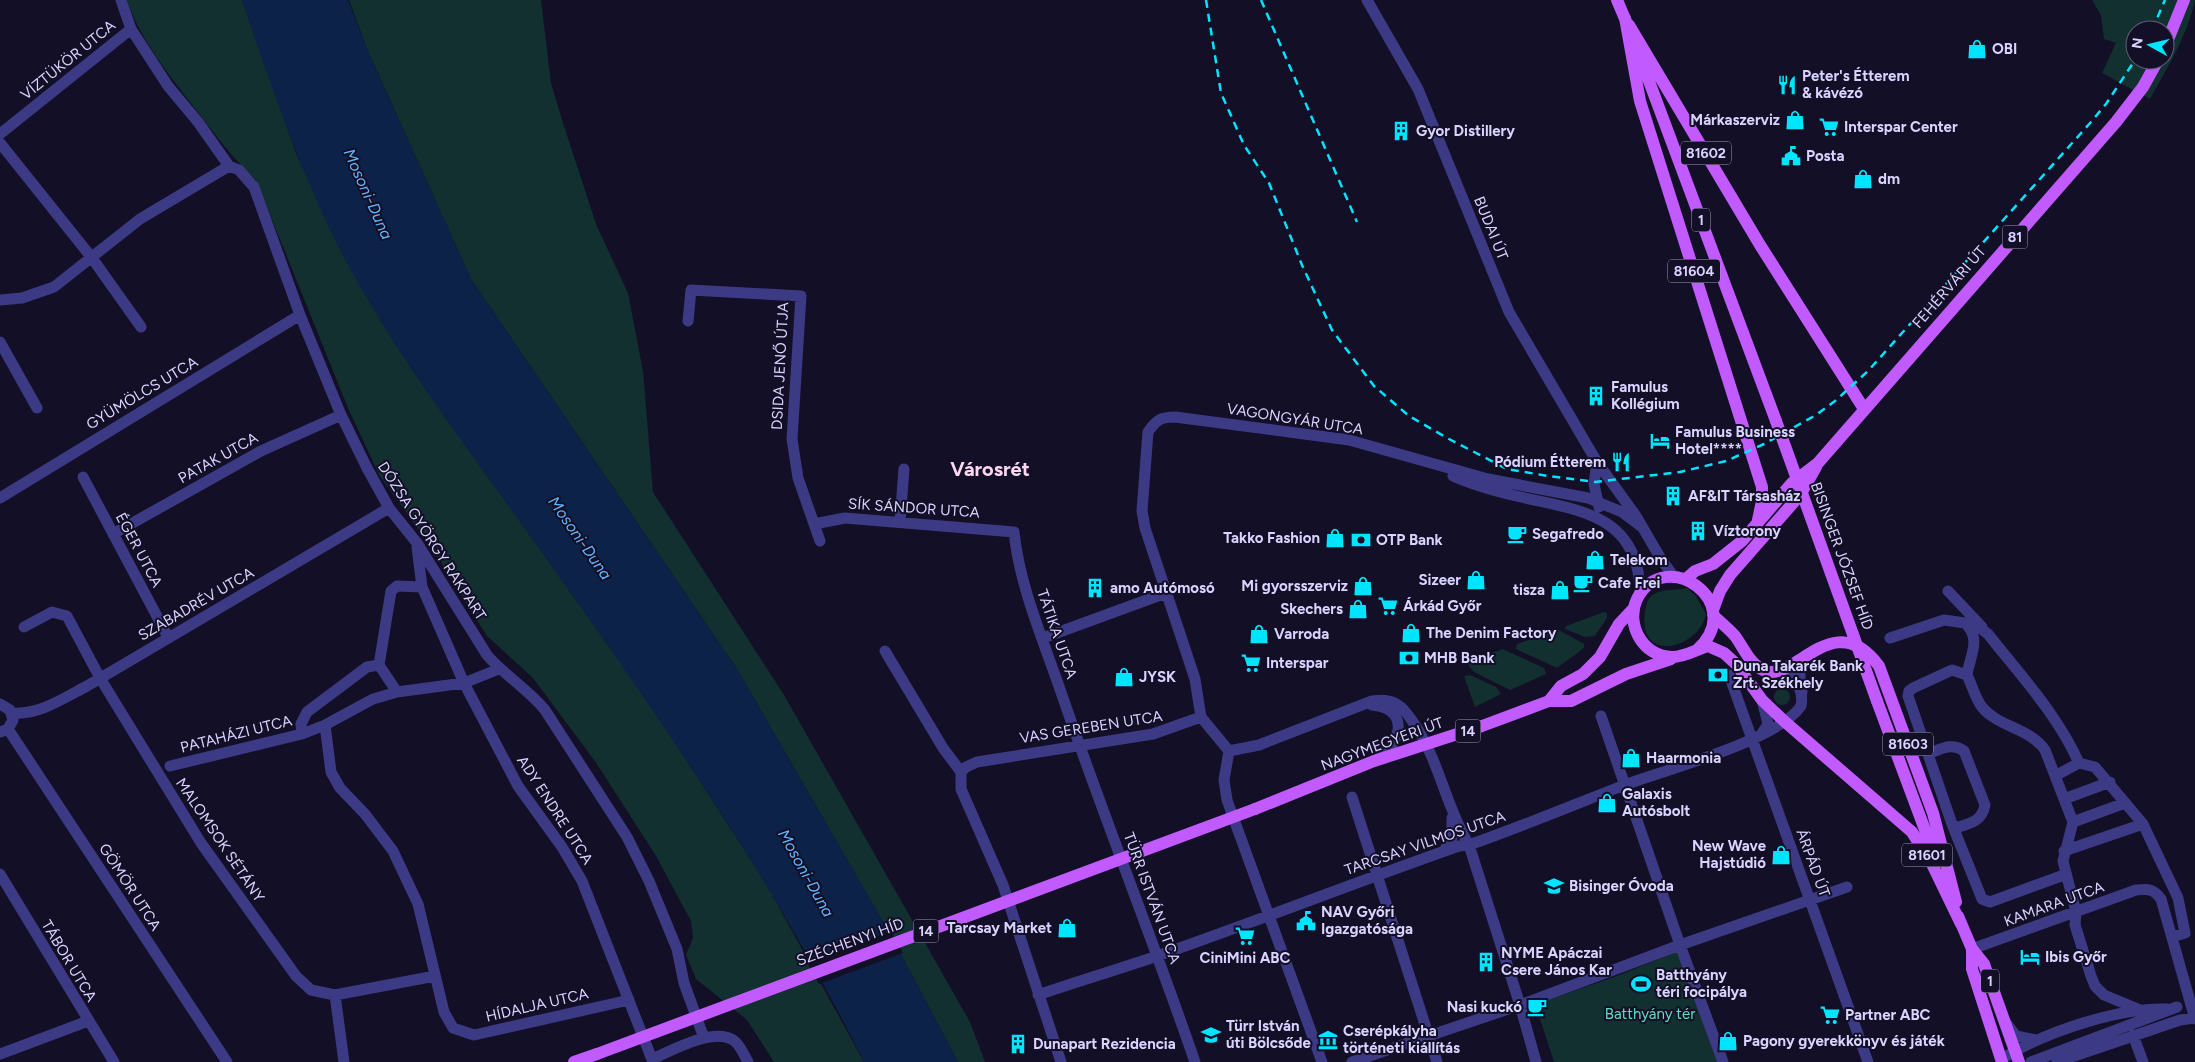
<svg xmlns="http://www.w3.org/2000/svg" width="2195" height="1062" font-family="Figtree,sans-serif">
<rect width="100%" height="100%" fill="#130f26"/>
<!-- green -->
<path fill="#12302f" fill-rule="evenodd" d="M127,0H242L296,153L322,209L411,368L650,704L764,880L864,1062H774L747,1020L696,979L686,955L693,938L691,921L656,856L597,764L533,678L487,636L434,551L379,475L348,408L256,180C233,159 215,134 196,110C171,77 140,40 127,0Z
M349,0H541L551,83L563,123L596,224L628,293L643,371L653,492L784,695L970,1022L985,1062H958L890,934L737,669L471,279L367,49Z
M2092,0H2195C2187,36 2168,67 2150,99L2102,73L2116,43L2104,39L2101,15ZM2135,30H2165V60H2135Z
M1687,588L1695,595L1706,614C1699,649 1637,665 1645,611C1647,604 1647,598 1654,594C1665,588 1676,591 1687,588Z
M1604,612L1607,613V618L1595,636L1585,637L1565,629L1566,626Z
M1559,630L1584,644V648L1557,668L1516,649L1517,644Z
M1503,649L1544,668L1546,674L1510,690L1474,672L1466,662Z
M1470,675L1496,687L1501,694L1475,707L1464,676Z
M1774 697a8 8 0 1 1 16 0a8 8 0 1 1-16 0Z
M1679,951L1719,1062H1554L1539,1016L1531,1011L1538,1008L1537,1004L1617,976Z"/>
<!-- water -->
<path fill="#0c2248" d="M242,0H348L367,49L471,279L737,669L890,934L958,1062H864C774,880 656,713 539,548C477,461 410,375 357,281C307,193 274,95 242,0Z"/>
<!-- pier -->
<path fill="#130f26" d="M891,931L903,953L819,984L807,962Z"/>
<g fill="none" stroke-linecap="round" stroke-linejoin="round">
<!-- minor -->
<path stroke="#3d3a85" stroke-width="11" d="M121,0L131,29L168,86L198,122L229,166L239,170L254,187L300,315L341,415L367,468L389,508L417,543L487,655C505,676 528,689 545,710L627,837L649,881L677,949L684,983L704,1038
M1367,0L1418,89L1509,312L1597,462L1636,516L1661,559L1674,577
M0,134L131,29
M0,143L92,258L141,327
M0,300L22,298L54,287L140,219L229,166
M688,321L691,290L801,296L792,439L798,478L820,541
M0,342L37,408
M1597,462L1594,484L1599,507
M1453,476C1473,485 1495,491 1516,496C1578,510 1640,514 1640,594
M83,477L168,637
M0,498L300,315
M900,522L904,469
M814,524L845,518L1014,532C1020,589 1045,644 1063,698C1105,820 1153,940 1195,1062
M113,534L261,451L341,415
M417,547L422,587L464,683L518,786L562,847L582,881L653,1062
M1948,591L1982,627
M1965,623L1976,625L1988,634C2021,676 2057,714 2079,763L2095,767L2143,824L2178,898L2185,933L2172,937
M24,627L52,612L67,616L100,678L201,843L296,976L311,990L335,995L435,976
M1043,638L1166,593
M1890,638L1944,620L1965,623C1982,639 1970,655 1967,675
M885,651L943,748L961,772
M1798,660L1802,692
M379,665L397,692
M1729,675L1868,1062
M0,704L10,710L13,720L8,729L0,732
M1372,705C1410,709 1402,742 1378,759
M13,713C39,715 64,698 87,686L389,508
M1601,716L1680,945L1723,1062
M1201,717L1195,679L1145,528L1142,511L1148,432C1156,420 1161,417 1175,417L1349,440L1488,479L1588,498L1622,512L1643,528
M1201,717L1229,751
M325,725L331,772L340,788L365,814L393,851L418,904L444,1012L453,1028L474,1035L629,1000
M8,729L227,1062
M302,734L301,724L307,712L367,667L379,665L391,591L397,586L422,587
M1761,735L1768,724L1762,700
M1229,751L1259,745L1372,701C1380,700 1390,699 1398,705C1405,709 1410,718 1415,725C1440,763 1446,807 1469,845L1520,1005L1536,1062
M1229,751L1224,780L1227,800L1322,1062
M1928,754C1941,749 1952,742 1964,751L1985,805C1982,822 1969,824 1954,828
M170,766L302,734L325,725L373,699L397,692L464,683L499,669
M961,772V789L1003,885L1061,1062
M961,772L966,767L977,762L1153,734L1201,717
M2055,776L2079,763
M1352,797L1437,1062
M2064,799L2110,782
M2073,822L2125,803
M1444,851L1452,838V818
M2064,851L2143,824
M0,874L114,1062
M2064,875L1990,902L1982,899L1952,824L1908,696L1909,691L1913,688L1952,670L1967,675C1972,685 1975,698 1982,707C1998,727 2030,728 2045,750L2073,822L2063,861L2076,912L2075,925L2091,976L2095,986L2104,995L2138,1009
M1972,949L2136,890C2148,889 2153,888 2161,899L2195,1019
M335,995L344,1062
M1038,995C1078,981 1120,969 1160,955C1260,920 1359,881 1459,846L1469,845C1520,827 1571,806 1622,786C1664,770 1777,741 1801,706C1804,690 1797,679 1782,671
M2007,1024L2016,1036L2036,1040
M2133,1035L2143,1062
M0,1054L88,1021
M652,1059C671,1051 713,1027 733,1040C740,1044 744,1055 748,1062
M2002,1059C2042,1033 2119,1007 2167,1009
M1352,1062L1520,1005L1680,945L1847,887
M2031,1062L2177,1007
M2057,1062L2180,1020L2195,1018"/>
<!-- major -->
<path stroke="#c25bff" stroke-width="12" d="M1617,0L1628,26
M1625,18L1640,101L1762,487V501L1758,520
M1629,25L1760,245L1864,409
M2165,47L2184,0
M1637,49L1776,421
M1686,579L1695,571L1713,564L1742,541L1792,483L1818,463L2116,122L2143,87L2158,60
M1713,610L1720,591L1730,575L1800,495L1816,467
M1713,615C1720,622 1729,629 1735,636C1744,648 1750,665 1765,671C1795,682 1834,605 1879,666L1933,813L1956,902
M1697,650C1749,603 1665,544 1637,599C1625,624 1643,657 1672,657C1685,657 1695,650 1708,646L1724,653L1736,664L1762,700L1784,721L1912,832L1932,864L1961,924
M1549,701L1561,686L1583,674L1600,657L1619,624L1633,609
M1877,701L1934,854
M1255,809L1374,761L1482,726L1549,701H1571L1626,674L1671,659
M1958,916L1972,949L1984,964L2019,1062
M1972,949V969L2002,1062
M574,1062L597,1054"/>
<!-- rail -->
<path stroke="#00e5ff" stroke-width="2.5" stroke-dasharray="8 6" stroke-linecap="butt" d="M1206,0L1221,93L1244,145L1269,183L1302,265L1332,330L1374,386L1409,416L1449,439L1507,469L1548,476L1595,482L1680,472L1726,461L1764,444L1816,415L1835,401L1868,371L2091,122L2106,104L2135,60
M1261,0L1357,222
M2152,30L2165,0"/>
<!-- major-bridge -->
<path stroke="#c25bff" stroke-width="12" d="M1776,421L1877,701
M597,1054L1255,809"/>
</g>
<!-- icons -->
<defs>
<symbol id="shop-bare" viewBox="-9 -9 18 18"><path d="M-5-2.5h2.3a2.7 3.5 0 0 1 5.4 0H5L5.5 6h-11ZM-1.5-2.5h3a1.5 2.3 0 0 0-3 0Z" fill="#00e5ff" stroke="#130f26" stroke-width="2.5" paint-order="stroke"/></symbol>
<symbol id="restaurant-bare" viewBox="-9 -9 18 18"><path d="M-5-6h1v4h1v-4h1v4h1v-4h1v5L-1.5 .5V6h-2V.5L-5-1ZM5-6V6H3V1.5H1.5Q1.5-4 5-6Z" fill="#00e5ff" stroke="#130f26" stroke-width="2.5" paint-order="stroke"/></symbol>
<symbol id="supermarket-bare" viewBox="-9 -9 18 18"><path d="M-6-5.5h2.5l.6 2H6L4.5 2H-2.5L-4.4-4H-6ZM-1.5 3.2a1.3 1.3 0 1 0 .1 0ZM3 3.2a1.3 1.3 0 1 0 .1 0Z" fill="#00e5ff" stroke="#130f26" stroke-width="2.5" paint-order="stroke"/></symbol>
<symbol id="building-bare" viewBox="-9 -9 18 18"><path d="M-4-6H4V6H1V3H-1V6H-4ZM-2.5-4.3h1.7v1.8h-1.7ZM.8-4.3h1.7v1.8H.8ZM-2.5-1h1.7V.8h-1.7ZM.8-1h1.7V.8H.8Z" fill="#00e5ff" stroke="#130f26" stroke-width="2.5" paint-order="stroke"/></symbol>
<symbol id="civic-bare" viewBox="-9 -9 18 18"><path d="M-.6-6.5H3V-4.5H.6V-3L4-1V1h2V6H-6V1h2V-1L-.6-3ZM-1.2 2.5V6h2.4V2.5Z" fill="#00e5ff" stroke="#130f26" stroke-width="2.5" paint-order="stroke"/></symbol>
<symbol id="hotel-bare" viewBox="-9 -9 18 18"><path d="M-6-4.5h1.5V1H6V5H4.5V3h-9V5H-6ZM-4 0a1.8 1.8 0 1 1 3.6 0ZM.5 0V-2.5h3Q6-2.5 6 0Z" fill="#00e5ff" stroke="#130f26" stroke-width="2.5" paint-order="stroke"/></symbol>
<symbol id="cafe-bare" viewBox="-9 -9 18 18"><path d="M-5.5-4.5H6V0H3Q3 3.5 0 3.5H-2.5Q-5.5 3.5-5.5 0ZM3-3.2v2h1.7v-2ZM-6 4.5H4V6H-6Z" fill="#00e5ff" stroke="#130f26" stroke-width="2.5" paint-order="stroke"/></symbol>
<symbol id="bank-bare" viewBox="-9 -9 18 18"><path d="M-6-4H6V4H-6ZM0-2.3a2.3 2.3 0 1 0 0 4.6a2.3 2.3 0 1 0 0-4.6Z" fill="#00e5ff" stroke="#130f26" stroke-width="2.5" paint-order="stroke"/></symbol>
<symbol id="school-bare" viewBox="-9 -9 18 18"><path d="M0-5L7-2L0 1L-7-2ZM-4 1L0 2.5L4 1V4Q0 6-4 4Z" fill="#00e5ff" stroke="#130f26" stroke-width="2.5" paint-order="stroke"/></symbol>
<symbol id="stadium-bare" viewBox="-9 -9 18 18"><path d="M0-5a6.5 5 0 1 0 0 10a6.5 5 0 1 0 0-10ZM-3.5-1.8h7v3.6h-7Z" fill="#00e5ff" stroke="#130f26" stroke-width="2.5" paint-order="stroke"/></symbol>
<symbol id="museum-bare" viewBox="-9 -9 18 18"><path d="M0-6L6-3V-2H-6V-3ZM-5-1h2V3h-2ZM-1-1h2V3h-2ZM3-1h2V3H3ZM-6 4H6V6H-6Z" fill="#00e5ff" stroke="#130f26" stroke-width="2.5" paint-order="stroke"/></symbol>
</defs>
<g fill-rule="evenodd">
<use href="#shop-bare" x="1963" y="35" width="28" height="28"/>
<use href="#restaurant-bare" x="1773" y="71" width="28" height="28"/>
<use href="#shop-bare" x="1781" y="106" width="28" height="28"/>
<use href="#supermarket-bare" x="1815" y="113" width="28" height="28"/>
<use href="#building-bare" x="1387" y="117" width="28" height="28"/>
<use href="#civic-bare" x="1777" y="142" width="28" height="28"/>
<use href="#shop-bare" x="1849" y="165" width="28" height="28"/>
<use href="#building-bare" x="1582" y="382" width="28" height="28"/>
<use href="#hotel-bare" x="1646" y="427" width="28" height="28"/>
<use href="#restaurant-bare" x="1607" y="448" width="28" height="28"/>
<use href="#building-bare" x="1659" y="482" width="28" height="28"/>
<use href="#building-bare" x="1684" y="517" width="28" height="28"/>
<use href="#cafe-bare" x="1503" y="520" width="28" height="28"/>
<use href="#shop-bare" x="1321" y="524" width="28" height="28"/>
<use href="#bank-bare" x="1347" y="526" width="28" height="28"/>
<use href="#shop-bare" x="1581" y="546" width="28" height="28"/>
<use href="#shop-bare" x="1462" y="566" width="28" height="28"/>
<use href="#cafe-bare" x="1569" y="569" width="28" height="28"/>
<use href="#shop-bare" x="1349" y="572" width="28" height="28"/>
<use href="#building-bare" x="1081" y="574" width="28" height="28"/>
<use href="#shop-bare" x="1546" y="576" width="28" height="28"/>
<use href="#supermarket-bare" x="1374" y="592" width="28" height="28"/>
<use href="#shop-bare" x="1344" y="595" width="28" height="28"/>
<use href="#shop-bare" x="1397" y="619" width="28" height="28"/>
<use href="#shop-bare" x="1245" y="620" width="28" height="28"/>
<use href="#bank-bare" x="1395" y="644" width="28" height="28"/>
<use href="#supermarket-bare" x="1237" y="649" width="28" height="28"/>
<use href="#bank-bare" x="1704" y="661" width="28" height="28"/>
<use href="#shop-bare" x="1110" y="663" width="28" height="28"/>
<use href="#shop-bare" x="1617" y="744" width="28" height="28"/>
<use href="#shop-bare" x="1593" y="789" width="28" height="28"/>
<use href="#shop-bare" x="1767" y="841" width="28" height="28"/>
<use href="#school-bare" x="1540" y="872" width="28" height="28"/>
<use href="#civic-bare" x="1292" y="907" width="28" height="28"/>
<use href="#shop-bare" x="1053" y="914" width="28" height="28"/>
<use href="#supermarket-bare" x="1231" y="922" width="28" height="28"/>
<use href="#hotel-bare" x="2016" y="943" width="28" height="28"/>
<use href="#building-bare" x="1472" y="948" width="28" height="28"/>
<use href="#stadium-bare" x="1627" y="970" width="28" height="28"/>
<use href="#cafe-bare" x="1523" y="993" width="28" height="28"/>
<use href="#supermarket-bare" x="1816" y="1001" width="28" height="28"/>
<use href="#school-bare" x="1197" y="1021" width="28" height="28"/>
<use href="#museum-bare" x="1314" y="1026" width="28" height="28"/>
<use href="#shop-bare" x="1714" y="1027" width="28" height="28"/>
<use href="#building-bare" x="1004" y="1030" width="28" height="28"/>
</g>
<g text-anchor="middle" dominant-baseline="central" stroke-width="4" stroke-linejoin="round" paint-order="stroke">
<!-- shield labels -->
<g fill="#130f26" stroke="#9e99be" stroke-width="1">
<rect x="1681" y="141.5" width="50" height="23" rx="4"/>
<rect x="1692" y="208.5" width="18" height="23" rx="4"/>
<rect x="2002.5" y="225.5" width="25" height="23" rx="4"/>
<rect x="1668" y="259.5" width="52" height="23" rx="4"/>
<rect x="1455.5" y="719.5" width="25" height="23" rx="4"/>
<rect x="1883" y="732.5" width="50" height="23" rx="4"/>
<rect x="1902" y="843.5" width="50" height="23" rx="4"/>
<rect x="913.5" y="919.5" width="25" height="23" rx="4"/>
<rect x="1981" y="969.5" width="18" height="23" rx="4"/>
</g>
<g font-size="14" font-weight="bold" fill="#d9d4ff">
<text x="1706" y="153">81602</text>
<text x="1701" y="220">1</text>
<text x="2015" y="237">81</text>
<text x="1694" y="271">81604</text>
<text x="1468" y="731">14</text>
<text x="1908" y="744">81603</text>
<text x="1927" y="855">81601</text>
<text x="926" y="931">14</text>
<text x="1990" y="981">1</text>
</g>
<!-- poi labels -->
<g font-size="15" font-weight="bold" fill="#d9d4ff" stroke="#130f26" text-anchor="start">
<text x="1992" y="49">OBI</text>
<text x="1802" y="76">Peter's Étterem<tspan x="1802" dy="17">&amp; kávézó</tspan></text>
<text x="1780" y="120" text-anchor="end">Márkaszerviz</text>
<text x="1844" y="127">Interspar Center</text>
<text x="1416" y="131">Gyor Distillery</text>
<text x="1806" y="156">Posta</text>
<text x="1878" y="179">dm</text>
<text x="1611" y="387">Famulus<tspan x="1611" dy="17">Kollégium</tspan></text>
<text x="1675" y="432">Famulus Business<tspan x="1675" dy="17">Hotel****</tspan></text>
<text x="1606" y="462" text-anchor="end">Pódium Étterem</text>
<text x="1688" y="496">AF&amp;IT Társasház</text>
<text x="1713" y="531">Víztorony</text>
<text x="1532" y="534">Segafredo</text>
<text x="1320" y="538" text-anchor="end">Takko Fashion</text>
<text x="1376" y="540">OTP Bank</text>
<text x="1610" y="560">Telekom</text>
<text x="1461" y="580" text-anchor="end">Sizeer</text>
<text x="1598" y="583">Cafe Frei</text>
<text x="1348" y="586" text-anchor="end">Mi gyorsszerviz</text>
<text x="1110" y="588">amo Autómosó</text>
<text x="1545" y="590" text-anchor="end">tisza</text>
<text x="1403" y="606">Árkád Győr</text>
<text x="1343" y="609" text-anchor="end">Skechers</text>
<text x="1426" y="633">The Denim Factory</text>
<text x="1274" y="634">Varroda</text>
<text x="1424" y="658">MHB Bank</text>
<text x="1266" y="663">Interspar</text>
<text x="1733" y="666">Duna Takarék Bank<tspan x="1733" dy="17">Zrt. Székhely</tspan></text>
<text x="1139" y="677">JYSK</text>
<text x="1646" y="758">Haarmonia</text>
<text x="1622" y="794">Galaxis<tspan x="1622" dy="17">Autósbolt</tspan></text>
<text x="1766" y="846" text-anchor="end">New Wave<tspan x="1766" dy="17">Hajstúdió</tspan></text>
<text x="1569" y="886">Bisinger Óvoda</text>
<text x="1321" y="912">NAV Győri<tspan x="1321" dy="17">Igazgatósága</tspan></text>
<text x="1052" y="928" text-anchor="end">Tarcsay Market</text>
<text x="1501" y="953">NYME Apáczai<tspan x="1501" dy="17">Csere János Kar</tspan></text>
<text x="2045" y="957">Ibis Győr</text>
<text x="1245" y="958" text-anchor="middle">CiniMini ABC</text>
<text x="1656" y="975">Batthyány<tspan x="1656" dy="17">téri focipálya</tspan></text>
<text x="1522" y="1007" text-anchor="end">Nasi kuckó</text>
<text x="1845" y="1015">Partner ABC</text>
<text x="1226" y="1026">Türr István<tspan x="1226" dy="17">úti Bölcsőde</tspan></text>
<text x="1343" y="1031">Cserépkályha<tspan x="1343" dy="17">történeti kiállítás</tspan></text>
<text x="1743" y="1041">Pagony gyerekkönyv és játék</text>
<text x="1033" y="1044">Dunapart Rezidencia</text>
</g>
<!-- street labels -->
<g font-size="15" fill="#d9d4ff" stroke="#130f26">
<text transform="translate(68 60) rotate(-39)">VÍZTÜKÖR UTCA</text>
<text transform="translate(1491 228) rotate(68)">BUDAI ÚT</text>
<text transform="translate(1949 287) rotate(-49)">FEHÉRVÁRI ÚT</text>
<text transform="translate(780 366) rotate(-87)">DSIDA JENŐ ÚTJA</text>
<text transform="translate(142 393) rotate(-31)">GYÜMÖLCS UTCA</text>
<text transform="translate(1295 419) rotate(9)">VAGONGYÁR UTCA</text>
<text transform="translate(218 458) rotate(-29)">PATAK UTCA</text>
<text transform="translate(914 508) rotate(4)">SÍK SÁNDOR UTCA</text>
<text transform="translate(432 541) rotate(57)">DÓZSA GYÖRGY RAKPART</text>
<text transform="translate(139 550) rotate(62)">ÉGER UTCA</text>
<text transform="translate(1842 556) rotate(70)">BISINGER JÓZSEF HÍD</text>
<text transform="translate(196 604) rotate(-30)">SZABADRÉV UTCA</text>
<text transform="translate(1057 634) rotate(71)">TÁTIKA UTCA</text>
<text transform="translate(1091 727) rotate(-9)">VAS GEREBEN UTCA</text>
<text transform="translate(236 734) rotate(-14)">PATAHÁZI UTCA</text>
<text transform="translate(1382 744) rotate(-20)">NAGYMEGYERI ÚT</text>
<text transform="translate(555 810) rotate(57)">ADY ENDRE UTCA</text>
<text transform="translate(220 840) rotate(56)">MALOMSOK SÉTÁNY</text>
<text transform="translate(1425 843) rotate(-19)">TARCSAY VILMOS UTCA</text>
<text transform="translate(1813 863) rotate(70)">ÁRPÁD ÚT</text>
<text transform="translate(130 887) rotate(57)">GÖMÖR UTCA</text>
<text transform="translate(1152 898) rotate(70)">TÜRR ISTVÁN UTCA</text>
<text transform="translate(2054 904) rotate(-20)">KAMARA UTCA</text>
<text transform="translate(850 942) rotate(-20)">SZÉCHENYI HÍD</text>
<text transform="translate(69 961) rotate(59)">TÁBOR UTCA</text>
<text transform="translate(537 1005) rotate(-13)">HÍDALJA UTCA</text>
</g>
<!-- park labels -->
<g font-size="15" fill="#5fe0c0" stroke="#130f26">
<text x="1650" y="1014">Batthyány tér</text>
</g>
<!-- water labels -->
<g font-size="16" font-style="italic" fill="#62b6ff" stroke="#130f26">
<text transform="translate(368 194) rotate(66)">Mosoni-Duna</text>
<text transform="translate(580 538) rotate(55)">Mosoni-Duna</text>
<text transform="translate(806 873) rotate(61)">Mosoni-Duna</text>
</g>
<!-- district labels -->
<g font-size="20" font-weight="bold" fill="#ffd6f0" stroke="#130f26">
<text x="990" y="469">Városrét</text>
</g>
</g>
<!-- north arrow -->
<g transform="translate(2150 45) rotate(278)"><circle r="24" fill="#130f26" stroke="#625e7d"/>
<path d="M0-4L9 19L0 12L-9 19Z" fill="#00e5ff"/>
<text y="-8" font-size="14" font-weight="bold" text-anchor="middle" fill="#d9d4ff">N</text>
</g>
</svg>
